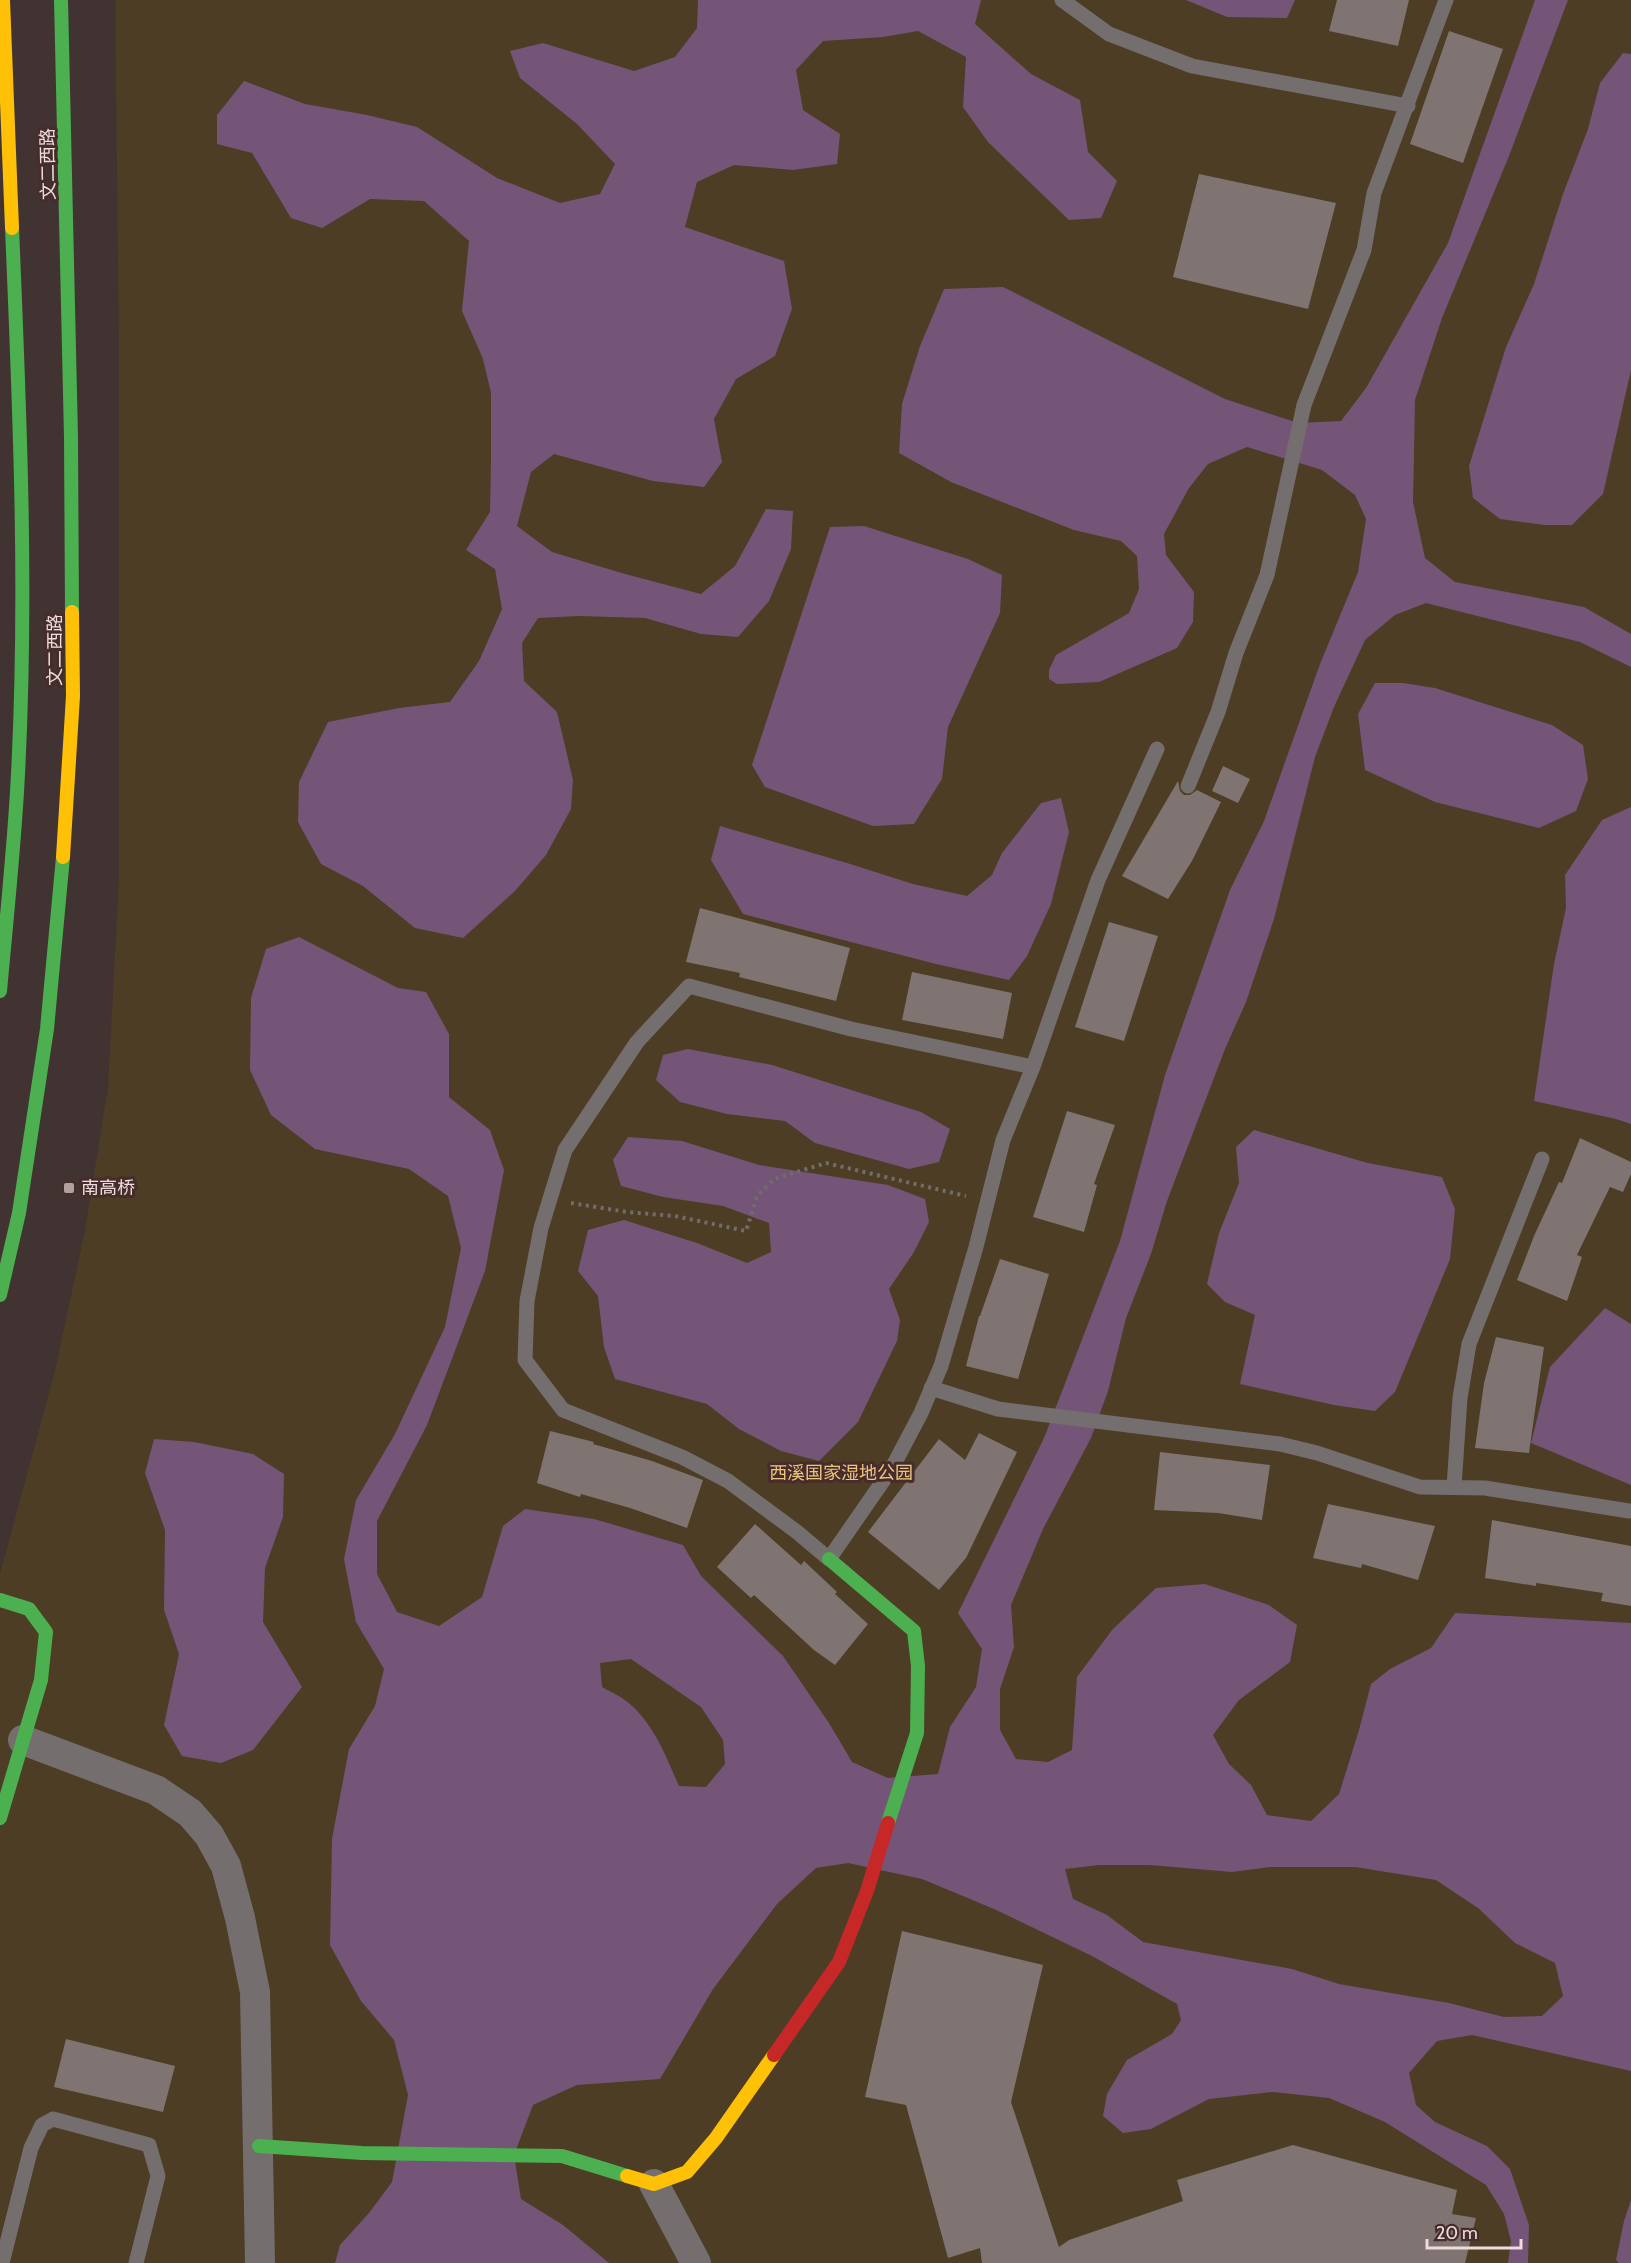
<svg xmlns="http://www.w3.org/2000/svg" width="1631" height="2263" font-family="Cabin,'Noto Sans SC',sans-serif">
<rect width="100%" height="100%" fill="#403332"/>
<!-- green -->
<path fill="#4c3d24" d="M115,0H1631V2263H0V1574L55,1371L85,1230L108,1087L119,879V351Z"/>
<!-- water -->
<path fill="#745577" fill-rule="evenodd" d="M698,0H981L975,24L1031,74L1080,100L1088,152L1117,181L1101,218L1069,220L988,142L963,107L966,57L918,31L883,37L823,41L796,70L803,110L840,134L837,164L793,170L734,165L697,182L685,227L784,261L792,309L775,356L736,379L714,419L722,462L704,487L653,481L554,454L531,472L517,526L552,552L625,574L701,594L735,566L766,509L793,511L791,549L769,601L738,637L701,634L645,618L579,616L538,618L522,643L524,681L557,712L573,780L571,809L546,855L515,891L463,938L415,928L363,886L321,864L298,822L299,782L328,722L399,708L450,702L479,661L502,609L495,569L466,550L490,512L491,462V393L483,359L462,311L469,241L424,201L370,199L322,228L291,218L252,153L217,144V115L244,81L305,104L367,115L417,127L497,178L560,203L600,194L615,164L577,124L520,78L510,51L543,43L634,71L675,57L697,28Z
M1186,0H1295L1287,18L1227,17Z
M1535,0H1568L1509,156L1442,318L1415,400L1413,502L1425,558L1455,582L1584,607L1631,634V667L1580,642L1426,603L1395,615L1365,640L1334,707L1315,757L1274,919L1246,1002L1225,1049L1167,1201L1151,1254L1126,1318L1108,1391L1091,1438L1043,1529L1011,1605L1014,1647L1000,1689V1730L1016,1759L1048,1762L1072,1750L1077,1677L1112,1630L1156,1588L1205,1584L1269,1605L1297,1625L1290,1662L1239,1700L1213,1735L1229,1764L1251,1785L1267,1815L1311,1821L1339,1794L1359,1730L1371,1684L1390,1669L1431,1648L1455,1613L1631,1623V2071L1472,2035L1437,2041L1409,2073L1416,2105L1435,2122L1487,2146L1510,2169L1529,2225L1528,2263H1508L1511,2241L1504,2214L1486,2185L1385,2122L1329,2098L1273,2092L1209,2099L1151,2129L1123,2133L1103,2116L1107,2094L1127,2060L1172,2034L1181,2020L1177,2004L1092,1956L994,1909L922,1879L848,1863L816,1868L777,1904L713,1989L660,2079L577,2085L533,2105L514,2155L521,2199L563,2225L609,2263H335L340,2245L369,2213L392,2182L408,2095L394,2040L361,2001L330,1945L332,1839L349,1749L375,1706L384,1669L356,1622L344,1559L356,1500L395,1434L445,1327L461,1248L448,1196L409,1169L315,1149L271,1115L250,1070L251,998L266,949L299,937L398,988L426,992L449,1034V1097L490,1130L504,1170L485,1271L427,1425L377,1521V1574L397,1612L439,1626L482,1597L503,1526L525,1509L594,1519L683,1545L701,1576L783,1656L829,1723L852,1762L888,1778L938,1774L950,1727L976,1687L982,1649L958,1613L1044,1438L1120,1241L1165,1075L1230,890L1264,821L1320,664L1358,572L1366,519L1355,495L1322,470L1247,447L1208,464L1189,488L1164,534L1166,555L1194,592L1193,622L1177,648L1099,682L1057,684L1049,679V670L1056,655L1129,613L1139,589L1137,556L1121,541L1074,530L951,482L899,453L902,404L920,346L944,289L1003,287L1225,399L1298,423L1341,421L1366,388L1448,243ZM631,1659L701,1707L723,1740L725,1764L706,1787L679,1786C667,1758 654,1725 630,1704C622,1697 611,1692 602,1687L600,1663ZM1099,1865H1150L1232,1872L1270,1867H1355L1436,1880L1478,1908L1515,1943L1555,1963L1563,1996L1542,2016L1504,2017L1449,2003L1339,1984L1292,1969L1143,1942L1107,1915L1073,1899L1065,1869Z
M1623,53L1631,54V370L1603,494L1572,525H1544L1500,519L1473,498L1469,466L1506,347L1534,284L1563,194L1588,129L1600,83Z
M864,526L968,559L1002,575L1000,613L948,727L942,779L914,824L873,826L765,787L752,765L830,527Z
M1375,683H1403L1435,688L1552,725L1583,745L1588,779L1576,811L1539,828L1435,802L1365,770L1358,714Z
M1061,798L1069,832L1051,904L1027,956L1009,980L936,964L743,914L711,860L720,826L847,863L913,884L967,896L992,875L1002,853L1041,803Z
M1631,807V1124L1616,1119L1534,1101L1554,964L1566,908L1565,875L1602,820Z
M688,1049L772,1065L921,1112L950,1129L939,1162L909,1169L815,1143L785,1121L727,1114L680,1102L656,1080L663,1055Z
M1254,1130L1368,1163L1442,1177L1455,1209L1450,1259L1395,1392L1375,1411L1334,1405L1240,1384L1255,1315L1225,1302L1207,1284L1219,1233L1239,1183L1236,1147Z
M628,1137L682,1141L759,1165L888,1185L925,1199L929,1222L914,1252L889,1289L900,1320L897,1341L858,1422L819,1461L781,1451L739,1429L707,1404L615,1379L604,1347L598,1296L578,1271L588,1230L624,1220L697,1243L747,1263L771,1252L769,1223L723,1206L663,1197L621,1186L613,1160Z
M1605,1308L1631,1324V1485L1531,1443L1550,1367Z
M154,1439L194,1442L253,1454L284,1474L283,1517L265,1568L263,1622L302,1687L253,1750L221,1763L182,1756L164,1725L179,1654L164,1610L165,1530L145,1473Z
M1631,2200V2263H1619L1616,2260L1624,2221Z"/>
<!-- building -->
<path fill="#7f7471" d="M1337,0H1409L1398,46L1329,31Z
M1449,31L1503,49L1463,163L1410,144Z
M1199,174L1336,203L1308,309L1173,277Z
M1223,766L1250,779L1238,803L1212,791Z
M1178,781L1180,791L1184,795H1190L1197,790L1221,802L1192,861L1168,899L1122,876Z
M700,908L850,948L836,1001L739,977L740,973L686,962Z
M1109,922L1158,936L1124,1041L1075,1027Z
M912,972L1012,993L1003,1039L902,1020Z
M1067,1111L1115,1125L1094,1184L1097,1185L1084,1232L1033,1217Z
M1580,1138L1631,1162V1174L1623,1192L1610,1187L1577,1255L1582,1257L1567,1301L1517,1280L1534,1236L1559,1182L1562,1183Z
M1000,1259L1049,1274L1018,1379L966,1366L979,1316H980Z
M1496,1337L1544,1347L1529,1453L1475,1448L1484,1383Z
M550,1431L594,1442L593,1444L652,1461L703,1480L687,1528L630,1508L581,1494L580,1497L537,1483Z
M979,1433L1017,1452L966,1558L939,1590L868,1532L939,1439L965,1460Z
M1160,1452L1270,1465L1262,1520L1218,1513L1154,1510Z
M1328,1504L1435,1526L1418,1580L1362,1564L1361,1568L1313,1558Z
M1492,1520L1631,1546V1606L1601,1601L1603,1593L1536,1583V1586L1485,1578Z
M755,1524L801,1565L804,1561L837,1592L835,1594L868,1624L835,1665L814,1650L754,1595L751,1598L717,1567Z
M902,1931L1043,1965L1011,2102L1059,2247L1069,2240L1183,2201L1177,2180L1293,2145L1457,2190L1452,2214L1476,2218L1465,2263H982L980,2248L948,2258L906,2105L865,2097Z
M66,2039L175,2066L163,2112L54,2087Z"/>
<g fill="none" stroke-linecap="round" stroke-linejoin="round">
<!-- path -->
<path stroke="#736c6d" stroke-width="4" stroke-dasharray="3 4.5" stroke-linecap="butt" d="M571,1203L627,1212L675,1216L746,1231L757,1196L774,1179L826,1163L966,1196"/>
<!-- lane -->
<path stroke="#746e6f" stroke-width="15" d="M1062,0L1109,34L1192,66L1408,106
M1188,786L1218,712L1236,653L1267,575L1304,405L1364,250L1374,193L1446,0
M1033,1067L851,1029L689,986L637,1042L565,1150L541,1228L527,1301L525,1360L563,1410L682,1457L728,1481L797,1532L829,1559L892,1468L921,1413L941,1366L976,1247L1003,1140L1033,1067L1098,880L1157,749
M931,1388L998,1409L1280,1444L1317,1453L1420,1487L1485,1488L1629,1511
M1454,1487L1460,1398L1469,1344L1542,1159
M2,2263L31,2148L42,2125L53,2119L149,2145L158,2176L136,2263"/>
<!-- street -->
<path stroke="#746e6f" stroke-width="30" d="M23,1740L156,1790L190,1813L209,1835L226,1866L240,1918L255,1992L260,2263
M654,2184L696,2263"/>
<!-- fast -->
<path stroke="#4caf50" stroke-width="14" d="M61,0L71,437L72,612
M0,991C6,925 13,858 17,792C28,604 20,416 12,228
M0,1295L19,1213L47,1029L63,857
M829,1559L914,1631L918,1666L917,1733L888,1823
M0,1600L29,1609L46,1632L41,1680L0,1818
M259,2146L362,2153L562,2156L627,2176"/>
<!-- slow -->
<path stroke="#ffc107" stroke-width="14" d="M3,0L12,228
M63,857L73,696L72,612
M627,2176L654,2184L687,2172L716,2138L774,2055"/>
<!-- jam -->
<path stroke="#c62828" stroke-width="14" d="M774,2055L839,1962L867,1891L888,1823"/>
</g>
<!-- markers -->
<rect fill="#b0a1a0" stroke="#462d2c" stroke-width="2" x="63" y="1182" width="12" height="12" rx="3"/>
<g text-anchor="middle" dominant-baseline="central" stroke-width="6" stroke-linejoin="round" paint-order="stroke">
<!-- street labels -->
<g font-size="18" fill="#eddcdb" stroke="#462d2c">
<text transform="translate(48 164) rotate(-91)">文二西路</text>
<text transform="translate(55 650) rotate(-90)">文二西路</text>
</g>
<!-- poi labels -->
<g font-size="18" fill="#eddcdb" stroke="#462d2c" text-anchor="start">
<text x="81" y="1188">南高桥</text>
</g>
<!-- park labels -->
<g font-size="18" fill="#edc47c" stroke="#462d2c">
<text x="841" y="1473">西溪国家湿地公园</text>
</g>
</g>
<!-- scale -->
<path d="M1427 2239v9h94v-9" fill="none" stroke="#eddcdb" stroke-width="3"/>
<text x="1436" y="2239" font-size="18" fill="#eddcdb" stroke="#462d2c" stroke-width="4.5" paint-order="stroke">20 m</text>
</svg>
